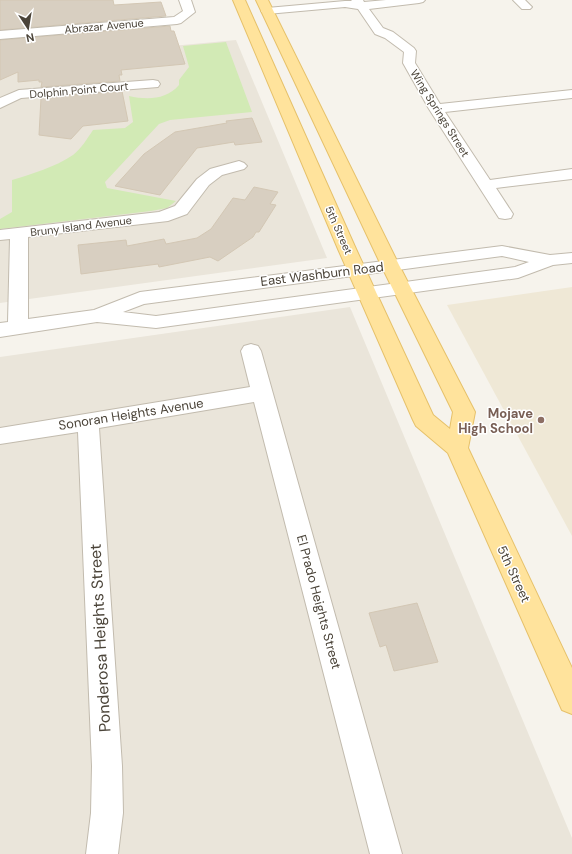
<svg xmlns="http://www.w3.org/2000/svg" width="572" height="854" font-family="'DM Sans',sans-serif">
<rect width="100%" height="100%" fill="#f6f3ec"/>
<!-- residential -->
<path fill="#eae5da" d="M236,40L327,258L0,303V62Z
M350,307L572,838V854H0V357Z"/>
<!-- education -->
<path fill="#efe8d6" d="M572,287V536L447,305Z"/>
<!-- green -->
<path fill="#d2eab5" d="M226,42L252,112L170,120L159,124L105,182L107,188L176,201L167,208L151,211L0,229V219L12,212V180C32,174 55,167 73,155C81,149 87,139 93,130L125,128L133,122L129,96C147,100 166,100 179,85V80L189,67L183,46Z"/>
<!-- building -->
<path fill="#d8cfc1" stroke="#d3c7b4" d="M0,0H113L114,5L161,2L166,16L0,30Z
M170,26L171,31H174L185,64L121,70L122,75H119L120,81L41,87L42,82H39V80L18,82V72L0,80V40Z
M122,91L128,121L83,126L71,139L39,135L41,98Z
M252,118L262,142L235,145L234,142L197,148L160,195L115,186L144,154L175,132L227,123L226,121Z
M254,187L278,192L270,204L276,205L259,232H256L253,237L218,261L210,257L159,267L158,264L81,274L78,245L126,240L127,246L164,239L166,244L197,238L211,229L233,198L245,200Z
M417,603L438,662L394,671L386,645L380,647L369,613Z"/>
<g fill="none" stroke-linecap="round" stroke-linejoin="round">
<defs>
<path id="minor" d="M179,0H191L195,12L181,23L177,24L0,39V31L174,17L183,11Z
M351,0H363L364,2L386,0H425L423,2L419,3L369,9L383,28L393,32L414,48L416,51L415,63L440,104L572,90V98L445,112L490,180L572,169V179L496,188L513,214L511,218L505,219L499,218L429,109L403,63L404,52L385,38L375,34L358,9L345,7L267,14L263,13L261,11L263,9L267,8L345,1H352Z
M513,0H525L532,7L530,9H522Z
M153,80L158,81L160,84L158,87L21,98L0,108V98L19,90Z
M239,161L244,163L247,166L244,169L222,175L209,185L187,214L168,221L28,237V319L94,310L140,292L502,246L550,255L572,253V263L553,265L518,278L156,328L97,322L0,337V323L8,322L10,239L0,240V230L159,212L175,206L197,179L210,169ZM502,256L529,262L515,267L156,316L123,312L144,304Z
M251,344L258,346L261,351L402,854H370L254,402L99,428L122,766L123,813L118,854H86L91,813L92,766L78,432L0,444V428L250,387L241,351L244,346Z"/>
<path id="major" d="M233,0H245L356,249L433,415L450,429L453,412L381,265L256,0H268L399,265L475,412L468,448L572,668V714L562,710L448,453L416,426L413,420L338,249Z"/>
</defs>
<!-- minor casing -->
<use href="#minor" stroke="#c2bbae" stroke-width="2"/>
<!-- major casing -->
<use href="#major" stroke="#e6c16a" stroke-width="2"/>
<!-- minor -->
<use href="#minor" fill="#fff" fill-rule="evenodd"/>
<!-- major -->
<use href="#major" fill="#ffe39c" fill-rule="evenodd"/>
</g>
<!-- markers -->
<circle fill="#8d6e63" stroke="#fff" stroke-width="1.5" cx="541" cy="420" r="4"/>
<g text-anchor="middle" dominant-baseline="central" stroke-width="3" stroke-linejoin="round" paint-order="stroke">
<!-- far-street labels -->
<g font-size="11" fill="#4b4439" stroke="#fff">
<text transform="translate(104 26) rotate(-5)">Abrazar Avenue</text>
<text transform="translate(79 90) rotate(-5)">Dolphin Point Court</text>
<text transform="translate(440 113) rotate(58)">Wing Springs Street</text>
<text transform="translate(81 226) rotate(-7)">Bruny Island Avenue</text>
<text transform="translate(339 230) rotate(66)">5th Street</text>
</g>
<!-- street labels -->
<g font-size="13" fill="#4b4439" stroke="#fff">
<text transform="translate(322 274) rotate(-7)">East Washburn Road</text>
<text transform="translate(131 414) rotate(-9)">Sonoran Heights Avenue</text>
<text transform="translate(514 574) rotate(65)">5th Street</text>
<text transform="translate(319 602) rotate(75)">El Prado Heights Street</text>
</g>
<!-- education labels -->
<g font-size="13" font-weight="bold" fill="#785e54" stroke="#fff" text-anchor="end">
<text x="533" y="413">Mojave<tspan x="533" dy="15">High School</tspan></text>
</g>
<!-- near-street labels -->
<g font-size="16" fill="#4b4439" stroke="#fff">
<text transform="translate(100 638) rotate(-93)">Ponderosa Heights Street</text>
</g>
</g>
<!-- north arrow -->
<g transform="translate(28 28) rotate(168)" stroke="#ffffff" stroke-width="3" paint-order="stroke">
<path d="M0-3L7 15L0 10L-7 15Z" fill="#4b4439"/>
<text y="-6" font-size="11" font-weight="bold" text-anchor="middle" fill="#4b4439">N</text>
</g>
</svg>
